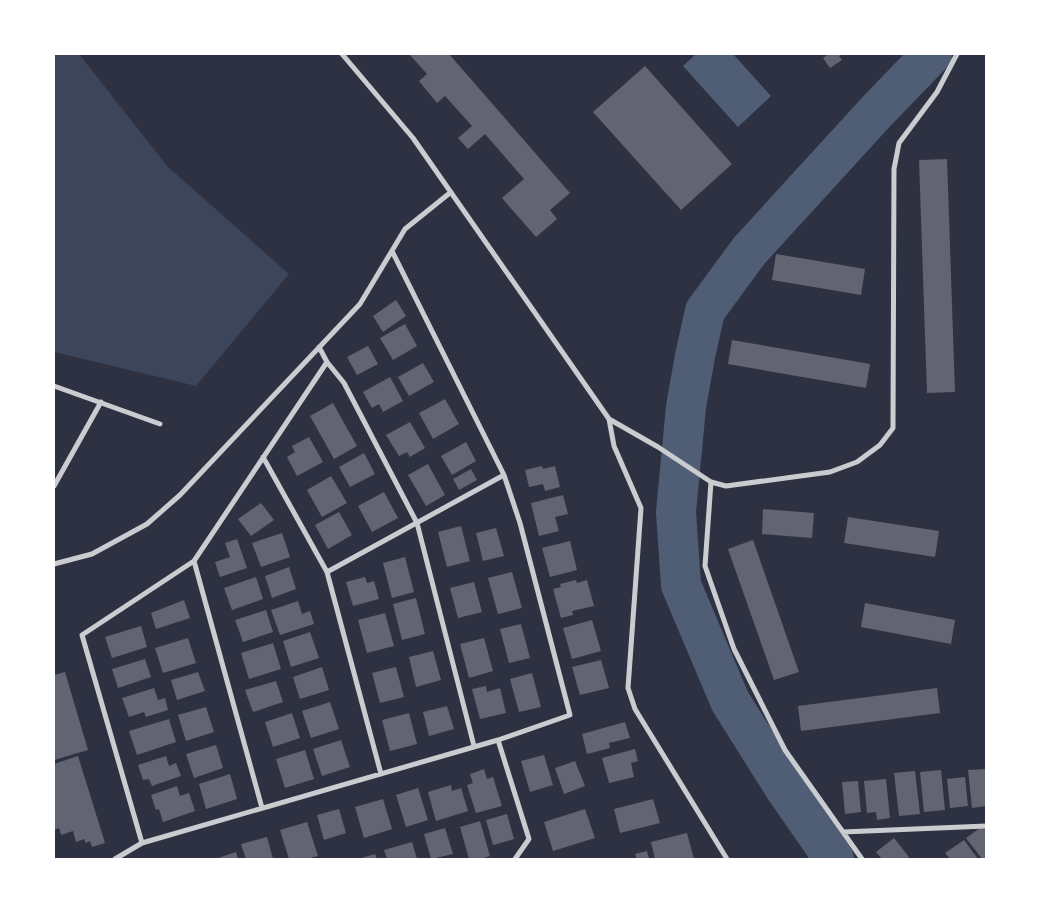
<svg xmlns="http://www.w3.org/2000/svg" width="1040" height="913" font-family="Jost,sans-serif">
<rect width="100%" height="100%" fill="#2d3142"/>
<!-- green -->
<path fill="#3c4559" d="M54,54H79L168,167L289,274L196,386L54,352Z"/>
<!-- water -->
<path fill="#4f5d75" d="M696,54H733L771,96L738,127L683,66Z"/>
<g fill="none" stroke-linecap="round" stroke-linejoin="round">
<!-- river -->
<path stroke="#4f5d75" stroke-width="40" d="M834,859L784,787L730,701L681,585L676,512L686,407L695,356L705,311L749,251L876,112L932,54"/>
</g>
<!-- building -->
<path fill="#626471" d="M409,54H449L570,193L550,210L557,219L536,237L502,198L524,179L485,134L468,149L458,138L472,126L445,96L437,103L419,81L427,74Z
M829,54H843L839,56L842,60L830,68L823,58Z
M645,66L732,164L681,210L593,112Z
M947,159L955,392L927,393L919,160Z
M776,254L865,269L861,295L772,280Z
M396,300L406,316L383,332L373,316Z
M405,324L417,346L393,360L380,338Z
M732,340L870,364L866,388L728,364Z
M368,346L378,364L357,375L347,357Z
M423,363L434,382L409,396L398,377Z
M390,377L403,401L383,412L379,404L372,408L363,392Z
M445,399L459,424L433,439L419,413Z
M333,403L357,446L334,459L310,416Z
M410,422L425,448L410,457L407,452L399,456L386,435Z
M309,437L323,462L297,476L287,457L295,452L292,446Z
M466,442L476,461L452,475L441,456Z
M364,453L375,474L350,487L339,467Z
M428,464L445,495L426,506L408,475Z
M542,466L543,469L555,466L560,487L545,491L543,484L529,487L525,470Z
M471,469L477,480L459,490L453,479Z
M331,476L347,503L322,517L307,490Z
M384,492L398,518L372,532L358,506Z
M563,495L568,514L555,517L559,531L539,536L531,503Z
M261,503L274,520L251,536L238,519Z
M763,509L814,513L812,538L762,534Z
M339,512L352,535L328,549L315,525Z
M848,517L939,531L935,557L844,543Z
M461,526L470,561L447,567L438,532Z
M496,528L504,556L483,561L476,533Z
M282,533L290,557L261,567L252,543Z
M237,539L247,568L220,577L215,562L230,557L225,543Z
M753,540L799,672L774,680L728,549Z
M570,541L577,570L550,577L542,548Z
M405,557L414,592L392,598L383,563Z
M289,567L296,589L272,598L265,576Z
M512,572L522,608L498,614L488,578Z
M256,577L263,599L232,610L224,588Z
M365,577L367,583L374,581L379,599L353,606L346,582Z
M576,580L577,583L587,580L594,606L572,611L573,615L561,618L553,589L561,587L560,584Z
M474,582L482,612L458,618L450,588Z
M416,598L425,634L402,640L393,604Z
M184,600L190,618L156,629L151,613Z
M298,601L302,614L310,611L314,624L280,635L271,610Z
M865,603L955,620L951,644L861,627Z
M266,610L273,632L243,642L235,620Z
M385,613L394,646L367,653L358,620Z
M592,620L601,651L572,659L563,628Z
M521,624L530,658L509,663L500,629Z
M141,626L147,647L112,658L105,637Z
M310,632L319,658L291,667L283,641Z
M188,638L196,663L163,673L155,648Z
M484,638L493,671L469,678L460,644Z
M273,643L281,669L249,679L241,653Z
M433,651L441,680L416,687L409,657Z
M145,659L151,677L118,688L112,669Z
M601,660L609,688L580,695L572,667Z
M322,667L329,690L300,699L293,677Z
M396,667L404,697L380,703L372,673Z
M65,672L88,750L54,760V675Z
M198,672L205,691L177,700L171,680Z
M532,673L541,707L519,712L510,679Z
M276,681L283,702L253,712L245,690Z
M486,686L487,692L500,688L506,713L480,719L472,689Z
M154,688L158,700L165,698L168,710L146,717L144,712L129,717L122,698Z
M937,688L940,713L801,731L798,706Z
M330,702L339,729L311,738L302,711Z
M447,706L454,729L429,736L423,712Z
M206,707L214,732L186,741L178,715Z
M292,713L300,738L273,747L265,722Z
M409,713L417,744L390,751L382,720Z
M169,719L176,742L137,755L129,731Z
M625,722L630,738L609,743L610,748L587,754L582,734Z
M341,740L350,767L322,776L313,749Z
M216,745L223,768L194,778L186,754Z
M635,749L638,761L631,763L634,777L609,783L602,758Z
M305,750L314,779L285,788L276,759Z
M544,755L553,785L530,792L521,761Z
M78,756L105,843L92,847L90,841L86,843L84,839L76,842L73,831L61,835L59,828L54,830V764Z
M166,756L169,766L176,763L181,776L152,786L149,779L143,780L138,765Z
M575,761L585,786L564,794L555,768Z
M484,769L487,779L493,777L502,806L476,813L467,785L473,783L470,774Z
M986,769V806L972,808L968,770Z
M941,770L945,810L924,812L920,772Z
M915,771L920,814L899,816L894,773Z
M230,774L237,799L206,809L199,784Z
M965,777L968,806L950,808L947,779Z
M886,779L890,818L877,820L876,812L867,813L864,781Z
M858,781L861,812L845,814L842,782Z
M451,785L452,791L461,788L468,811L436,821L428,792Z
M177,786L180,796L189,793L195,811L163,822L159,809L156,810L151,795Z
M418,788L428,820L406,827L396,795Z
M383,799L392,829L364,838L355,807Z
M653,799L660,823L620,833L614,809Z
M339,809L346,833L324,840L317,815Z
M585,809L595,838L553,851L544,822Z
M507,814L514,839L493,845L486,820Z
M480,821L490,856L481,859H469L460,827Z
M307,822L318,856L306,859H289L280,830Z
M445,828L453,854L431,859L424,834Z
M980,828L986,829V859H982L966,838Z
M687,833L694,859H655L651,842Z
M267,837L273,859H246L241,844Z
M894,838L909,857L907,859H882L876,852Z
M964,840L978,859H950L945,853Z
M412,842L417,859H387L384,850Z
M647,851L649,859H637L635,854Z
M236,852L238,859H215Z
M375,854L377,859H358Z"/>
<g fill="none" stroke-linecap="round" stroke-linejoin="round">
<!-- minor -->
<path stroke="#caccd0" stroke-width="5" d="M342,54L413,138L609,419L614,446L641,508L628,688L635,709L727,859
M327,362L344,383L417,523L474,746
M54,386L160,424
M609,419L658,447L711,482L726,486L830,472L857,462L880,445L893,428L894,169L899,143L937,92L957,54
M263,457L327,572L381,774
M711,482L705,566L734,649L785,750L862,859
M54,486L101,402
M194,561L262,808
M54,564L92,554L147,524L180,495L360,304L405,229L451,192
M327,572L504,475
M498,740L529,839L515,859
M843,832L986,826
M142,843L82,635L194,561L327,362L319,347
M115,859L142,843L498,740L570,715L520,523L504,475L392,251"/>
</g>
<!-- border -->
<rect width="1040" height="913" fill="none" stroke="#ffffff" stroke-width="110"/>
</svg>
